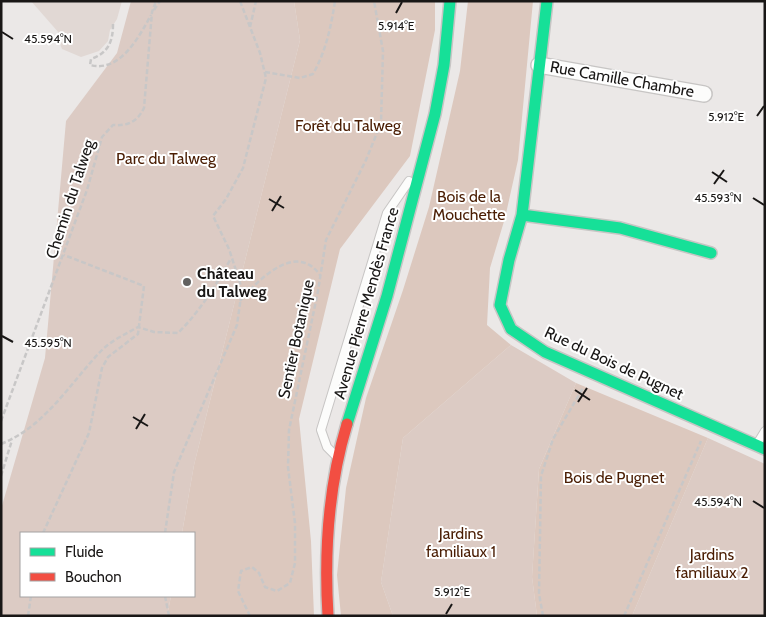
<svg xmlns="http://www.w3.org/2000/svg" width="766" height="617" font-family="Cabin,sans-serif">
<rect width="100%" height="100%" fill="#ebe8e7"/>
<!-- built -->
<path fill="#e1d8d4" d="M31,1H122L117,19L110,30L108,41L99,51L81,57L62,49L57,36L59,33Z"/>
<!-- green -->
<path fill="#dccbc4" d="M131,1H294L300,40L194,465L182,533H21V596H171L167,616H1V509L45,358L66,121L117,53Z
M511,345L576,383L539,469L532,577L537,616H393L381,582L403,438Z
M708,438L765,464V616H632Z"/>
<!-- forest -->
<path fill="#dcc8be" d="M294,1H435V30L410,156L340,249L299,419L311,541L314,616H167L171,596H194V533H182L194,465L300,40Z
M468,1H533L518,160L505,218L490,268L487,325L511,345L403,438L381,582L393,616H341L337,575L346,488L366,398L403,290L429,207L460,71Z
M576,383L708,438L632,616H537L532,577L539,469Z"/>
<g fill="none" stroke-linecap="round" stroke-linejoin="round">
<defs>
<path id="lane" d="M757,444L765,431
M335,455L327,447L321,430L387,213L409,181"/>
<path id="street" d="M539,65L704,94"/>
<path id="fast" d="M547,1L522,215L509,260L500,305L511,329L545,352L765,449
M522,215L620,228L711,253
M347,424L387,296L435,114L444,65L450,1"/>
<path id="jam" d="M328,616C324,550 328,487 347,424"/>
</defs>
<!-- lane casing -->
<use href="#lane" stroke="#c7c5c4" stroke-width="10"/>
<!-- street casing -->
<use href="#street" stroke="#c7c5c4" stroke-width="18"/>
<!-- fast casing -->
<use href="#fast" stroke="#c7c5c4" stroke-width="14"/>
<!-- jam casing -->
<use href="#jam" stroke="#c7c5c4" stroke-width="14"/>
<!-- path -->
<path stroke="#c8c7c7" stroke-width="2.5" stroke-dasharray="5 2.5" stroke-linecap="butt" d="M154,10L160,1
M113,24C113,42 108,53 91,59L90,65C120,73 139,37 151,15
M250,27L256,1
M265,72L300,78L313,74C326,51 331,27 335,1
M240,301C258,280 296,241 320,275
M1,421L87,190L102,137L113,125C128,126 137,122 144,108L152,12L156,1
M1,444C46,426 70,383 102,350C112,340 126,334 138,327L154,332L178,333C200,311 215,287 230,260
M1,476L12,440
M43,533L89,433L102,368L108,357L138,334L144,286L64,255
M165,533L174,472L237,325L242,289L229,249L213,216L226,199L243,168L266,78L260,53L240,1
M165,596L169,616
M28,616L31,596
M250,616L238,591L241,571L252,567L259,573L265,587L277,591L290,583L295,563V523L288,467L289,430L318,291L326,240L366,160L381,123L383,51L374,1
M543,616L539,594L541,476L553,439L583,388
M624,616L701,441"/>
<!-- lane -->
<use href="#lane" stroke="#fcfcfb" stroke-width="8"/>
<!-- street -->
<use href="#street" stroke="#fcfcfb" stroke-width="15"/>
<!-- fast -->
<use href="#fast" stroke="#16e098" stroke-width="11"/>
<!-- jam -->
<use href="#jam" stroke="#f24e42" stroke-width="11"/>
</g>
<!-- ticks -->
<path fill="none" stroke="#191716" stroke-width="2" d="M396,13L402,2M2,32L13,39M757,116L764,106M712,172L727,182M714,184L724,170M753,198L764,205M269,199L284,208M272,211L281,196M2,336L13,342M575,390L590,400M578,402L587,388M133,417L148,426M136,429L145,414M753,501L764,508M446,614L452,604"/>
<!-- markers -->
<circle fill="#62605f" stroke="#fff" stroke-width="2" cx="187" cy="282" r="5"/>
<g text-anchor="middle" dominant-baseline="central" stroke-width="4" stroke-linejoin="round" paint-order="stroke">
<!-- street labels -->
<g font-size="16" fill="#191716" stroke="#fff">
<text transform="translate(622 79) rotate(10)">Rue Camille Chambre</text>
<text transform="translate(70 199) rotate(-72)">Chemin du Talweg</text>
<text transform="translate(366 303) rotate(-74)">Avenue Pierre Mendès France</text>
<text transform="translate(296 339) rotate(-78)">Sentier Botanique</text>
<text transform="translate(614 363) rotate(25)">Rue du Bois de Pugnet</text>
</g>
<!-- park labels -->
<g font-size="16" fill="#4a1d03" stroke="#fff">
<text x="348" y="125">Forêt du Talweg</text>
<text x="166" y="158">Parc du Talweg</text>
<text x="469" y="196">Bois de la<tspan x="469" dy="18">Mouchette</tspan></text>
<text x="614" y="477">Bois de Pugnet</text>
<text x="461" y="533">Jardins<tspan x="461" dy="18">familiaux 1</tspan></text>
<text x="712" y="554">Jardins<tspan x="712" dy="18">familiaux 2</tspan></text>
</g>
<!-- poi labels -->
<g font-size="16" font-weight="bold" fill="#191716" stroke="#fff" text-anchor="start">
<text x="197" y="273">Château<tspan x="197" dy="18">du Talweg</tspan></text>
</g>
</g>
<g font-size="12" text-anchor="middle" fill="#191716" stroke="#fff" stroke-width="4" stroke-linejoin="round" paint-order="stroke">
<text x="396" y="30">5.914°E</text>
<text x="48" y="43">45.594°N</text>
<text x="726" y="121">5.912°E</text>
<text x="718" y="202">45.593°N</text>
<text x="48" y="347">45.595°N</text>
<text x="718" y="506">45.594°N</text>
<text x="452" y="596">5.912°E</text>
</g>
<!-- border -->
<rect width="766" height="617" fill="none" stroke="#191716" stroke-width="5"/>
<!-- legend -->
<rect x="20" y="532" width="175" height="65" fill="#ffffff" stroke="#a3a2a2"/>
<rect x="30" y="548" width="25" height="8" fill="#16e098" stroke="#a3a2a2"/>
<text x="65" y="557" font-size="15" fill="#191716">Fluide</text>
<rect x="30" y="573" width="25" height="8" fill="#f24e42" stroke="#a3a2a2"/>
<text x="65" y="582" font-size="15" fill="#191716">Bouchon</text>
</svg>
